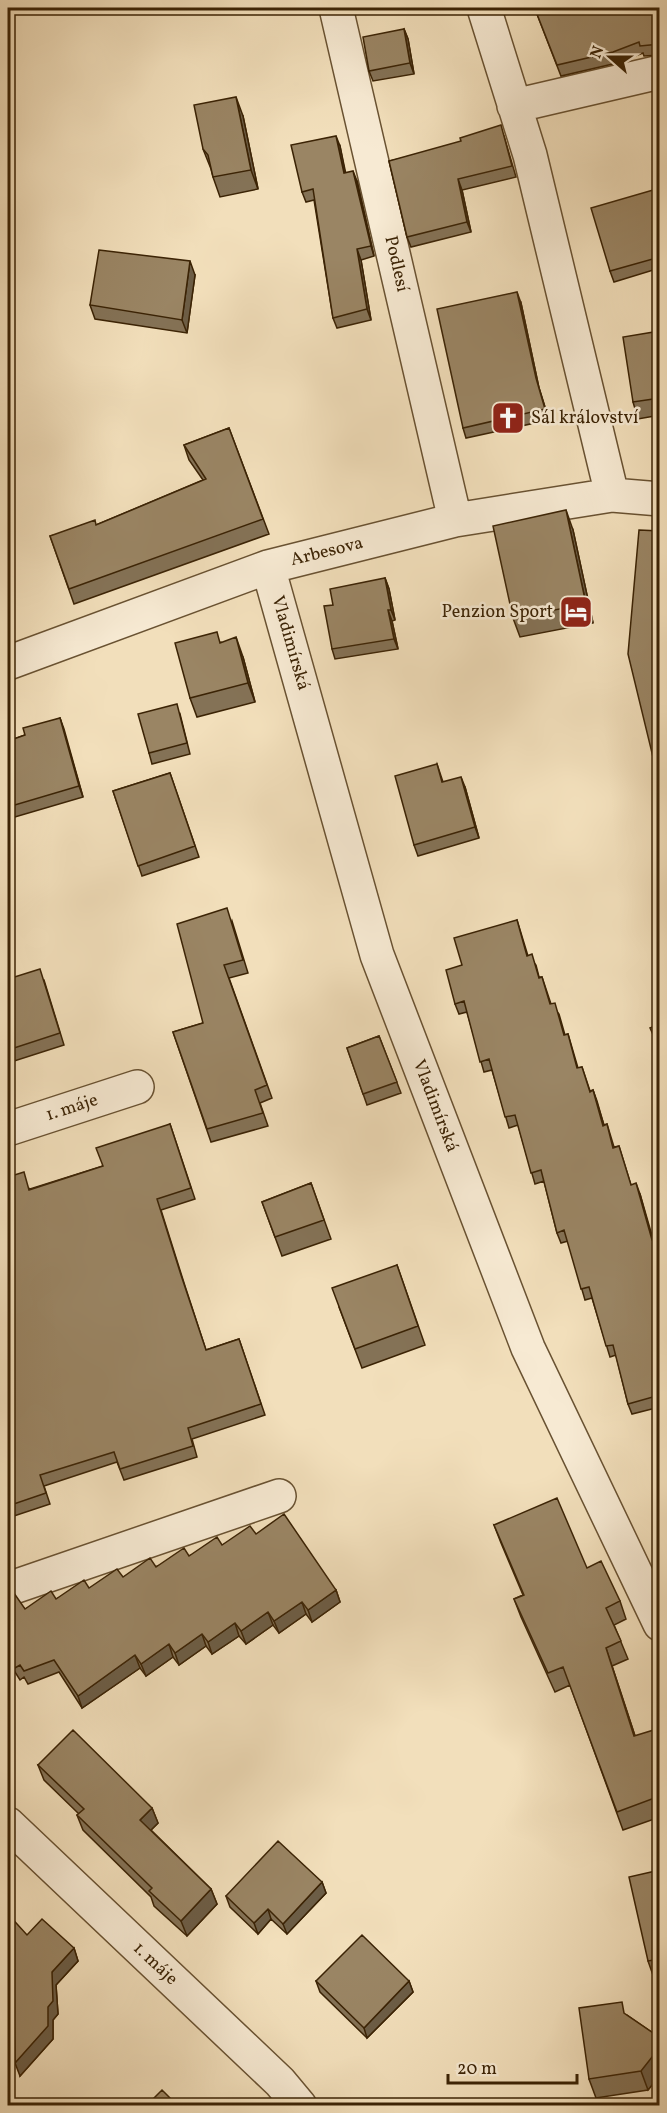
<svg xmlns="http://www.w3.org/2000/svg" width="667" height="2113" font-family="Vollkorn,serif">
<rect width="100%" height="100%" fill="#f2dfbb"/>
<filter id="stains"><feTurbulence type="fractalNoise" baseFrequency=".00333" numOctaves="4"/><feColorMatrix values="0 0 0 0 .2 0 0 0 0 .09 0 0 0 0 .02 0 0 0 .5 -.17"/></filter>
<radialGradient id="worn" r=".72"><stop offset=".6" stop-color="#630" stop-opacity="0"/><stop offset="1" stop-color="#630" stop-opacity=".3"/></radialGradient>
<g fill="none" stroke-linecap="round" stroke-linejoin="round">
<defs>
<path id="minor" d="M336,8L455,520
M484,8L530,155L612,495
M514,106L660,72
M268,567L377,955L528,1348L660,1624
M8,663L268,567L455,520L612,495L660,499
M8,1129L137,1087
M8,1589L279,1496
M8,1824L280,2082L300,2106"/>
</defs>
<!-- minor casing -->
<use href="#minor" stroke="#695232" stroke-width="36"/>
<!-- minor -->
<use href="#minor" stroke="#f7ead3" stroke-width="33"/>
</g>
<!-- wall -->
<path fill="#847256" stroke="#3b2305" stroke-width="1.5" d="M660,8V55L644,56L643,53L617,63L561,76L535,9Z
M404,29L408,39L414,74L373,81L369,71Z
M243,116L258,189L220,197L213,177L211,169L203,149Z
M504,136L516,177L462,190L471,232L411,247L407,237L389,161Z
M340,146L345,173L357,181L374,256L361,260L371,320L337,328L333,318L314,200L306,202L302,192Z
M660,188V268L614,282L610,271Z
M195,275L187,333L95,319L90,305Z
M521,303L539,388L549,420L466,438L463,428Z
M660,331V415L638,419L633,402Z
M229,428L269,534L74,604L50,536L96,525L203,480L189,460L184,445Z
M573,530L593,623L520,637L513,618Z
M385,578L389,589L395,620L392,621L398,649L335,659L332,649L333,605Z
M221,642L243,657L255,702L197,717L190,698Z
M180,714L190,754L152,764L149,753Z
M60,718L83,797L8,819V741L25,735Z
M437,764L443,782L465,787L479,838L418,856L414,845Z
M170,773L199,857L142,876L113,791Z
M517,920L528,956L536,965L539,977H542L551,1004L559,1014L565,1035L568,1034L578,1068L582,1067L590,1091L593,1090L604,1125L607,1124L614,1147L619,1146L631,1185L640,1194L653,1239H657L660,1247V1407L632,1414L628,1404L616,1355L610,1357L592,1298L585,1300L568,1241L561,1243L557,1233L544,1181L535,1184L518,1125L509,1128L492,1070L484,1072L467,1012L459,1014L455,1004L462,965Z
M232,921L248,973L229,978L272,1098L260,1103L268,1126L211,1142L173,1032L203,1023Z
M8,979L44,980L64,1045L8,1063Z
M379,1036L401,1093L367,1105L347,1048Z
M170,1124L195,1199L161,1210L185,1286L206,1350L239,1339L265,1415L192,1439L197,1457L124,1480L117,1462L44,1486L50,1504L8,1518V1177L30,1189L103,1166Z
M311,1183L331,1239L282,1256L262,1202Z
M397,1265L425,1345L362,1368L339,1307Z
M494,1525L587,1568L620,1601L626,1619L614,1625L628,1659L612,1666L635,1736L660,1737V1817L623,1830L570,1685L555,1692L521,1617L514,1599L523,1595L501,1543Z
M256,1534L336,1590L340,1602L312,1622L306,1614L279,1633L273,1625L246,1644L239,1636L212,1654L206,1646L179,1665L173,1657L146,1676L140,1668L82,1708L59,1672L28,1684L24,1677L20,1680L8,1661V1594L25,1609Z
M38,1765L152,1808L158,1823L151,1830L211,1889L217,1904L187,1936L154,1906L151,1897L83,1830L77,1815L79,1814L44,1780Z
M660,1870V1980L655,1981L648,1961Z
M322,1882L326,1893L287,1934L271,1919L258,1934L230,1907L226,1896Z
M27,1935L74,1948L78,1961L56,1985L58,2014L53,2020V2039L20,2076L14,2016L9,2003Z
M316,1981H409L413,1992L367,2038L320,1992Z
M627,2015L653,2033L660,2051V2075L648,2090L596,2098L589,2079Z"/>
<!-- shaded-wall -->
<path fill="#6c5d46" stroke="#3b2305" stroke-width="1.5" d="M404,29L408,39L414,74L410,63Z
M236,97L243,116L258,189L251,170Z
M336,136L340,146L348,184L344,173Z
M353,171L357,181L374,256L371,246Z
M458,179L462,190L471,232L467,222Z
M357,249L361,260L371,320L367,309Z
M190,261L195,275L187,333L182,320Z
M517,292L521,303L539,388L549,420L536,378Z
M566,510L573,530L593,623L586,604Z
M385,578L389,589L395,620L391,610Z
M388,610L392,621L398,649L394,639Z
M236,637L243,657L255,702L248,683Z
M60,718L64,729L83,797L79,786Z
M461,777L465,787L479,838L475,827Z
M593,1090L597,1101L607,1136L603,1126Z
M636,1183L640,1194L655,1250L652,1240Z
M336,1590L340,1602L312,1622L308,1610Z
M302,1602L306,1614L279,1633L274,1621Z
M268,1612L273,1625L246,1644L241,1631Z
M235,1623L239,1636L212,1654L208,1642Z
M202,1634L206,1646L179,1665L175,1653Z
M169,1644L173,1657L146,1676L141,1664Z
M606,1648L612,1666L641,1754L634,1736Z
M135,1655L140,1668L82,1708L78,1696Z
M152,1808L158,1823L146,1835L140,1820Z
M322,1882L326,1893L287,1934L283,1924Z
M211,1889L217,1904L187,1936L181,1921Z
M268,1909L271,1919L258,1934L254,1923Z
M74,1948L78,1961L56,1985L58,2014L53,2020V2039L20,2076L15,2063L52,1972Z
M409,1981L413,1992L367,2038L364,2028Z
M653,2033L660,2051V2075L648,2090L641,2071Z"/>
<!-- building -->
<path fill="#9a8564" stroke="#3b2305" stroke-width="1.5" d="M538,8H660V44L640,46L639,42L613,52L557,65L535,9Z
M404,29L410,63L369,71L363,37Z
M236,97L251,170L213,177L208,155L203,149L194,105Z
M501,125L512,166L458,179L467,222L407,237L389,161L461,141L460,138Z
M336,136L344,173L353,171L371,246L357,249L367,309L333,318L313,189L302,192L291,145Z
M660,188V257L610,271L591,208Z
M99,250L190,261L182,320L90,305Z
M517,292L536,378L545,409L463,428L437,309Z
M660,331V398L633,402L623,337Z
M229,428L263,519L69,589L50,536L95,520L96,525L206,479L184,445Z
M566,510L586,604L513,618L493,526Z
M639,530L660,531V786L628,654Z
M385,578L391,610H388L394,639L332,649L324,606L333,605L330,589Z
M217,632L220,643L236,637L248,683L190,698L175,643Z
M177,704L187,743L149,753L138,714Z
M60,718L79,786L8,807V741L25,735L23,728Z
M437,764L442,782L461,777L475,827L414,845L395,776Z
M170,773L195,846L138,866L113,791Z
M227,908L243,960L224,965L267,1085L255,1090L263,1113L207,1129L173,1032L203,1023L177,924Z
M517,920L527,956L532,954L539,978L542,977L550,1004L555,1003L564,1035L568,1034L577,1068L582,1067L590,1092L593,1090L603,1126L607,1124L613,1148L619,1146L631,1185L636,1183L652,1240L657,1239L660,1250V1395L628,1404L613,1345L606,1346L589,1287L581,1289L564,1230L557,1233L541,1170L531,1173L515,1115L505,1117L489,1059L480,1062L464,1001L455,1004L446,970L462,965L454,938Z
M40,969L60,1033L8,1050V979Z
M660,1024V1050L650,1028Z
M379,1036L397,1082L363,1094L347,1048Z
M170,1124L191,1188L157,1199L181,1275L206,1350L239,1339L261,1404L188,1428L193,1446L120,1469L114,1452L40,1475L46,1493L8,1506V1177L24,1172L29,1190L103,1166L96,1148Z
M311,1183L324,1220L275,1237L262,1202Z
M397,1265L418,1326L355,1349L332,1288Z
M557,1498L587,1568L601,1561L620,1601L606,1608L621,1641L606,1648L634,1736L657,1729L660,1737V1796L617,1812L563,1667L548,1673L514,1599L524,1595L494,1525Z
M284,1514L336,1590L308,1610L302,1602L274,1621L268,1612L241,1631L235,1623L208,1642L202,1634L175,1653L169,1644L141,1664L135,1655L78,1696L54,1660L24,1671L20,1665L15,1668L8,1656V1594L14,1593L25,1609L51,1591L56,1599L84,1580L89,1588L117,1569L123,1577L150,1558L156,1567L184,1548L189,1556L217,1537L222,1545L250,1526L256,1534Z
M73,1730L152,1808L140,1820L211,1889L181,1921L149,1891L152,1888L77,1815L84,1809L38,1765Z
M278,1841L322,1882L283,1924L268,1909L254,1923L226,1896Z
M660,1870V1959L648,1961L629,1877Z
M8,1914L27,1935L42,1919L74,1948L52,1972L53,2001L48,2007V2026L15,2063L14,2007L9,2003L8,1977Z
M362,1935L409,1981L364,2028L316,1981Z
M622,2002L624,2013L653,2033L656,2052L641,2071L589,2079L579,2008Z
M162,2090L178,2106H146Z"/>
<!-- icons -->
<defs>
<symbol id="church-square" viewBox="-11 -11 22 22"><rect x="-9" y="-9" width="18" height="18" rx="4" fill="#8f2418" stroke="#f7ead3"/><path d="M-1.2-6h2.4v3.5h3.3v2.4h-3.3V6h-2.4V-.1h-3.3v-2.4h3.3Z" fill="#fff"/></symbol>
<symbol id="hotel-square" viewBox="-11 -11 22 22"><rect x="-9" y="-9" width="18" height="18" rx="4" fill="#8f2418" stroke="#f7ead3"/><path d="M-6-4.5h1.5V1H6V5H4.5V3h-9V5H-6ZM-4 0a1.8 1.8 0 1 1 3.6 0ZM.5 0V-2.5h3Q6-2.5 6 0Z" fill="#fff"/></symbol>
</defs>
<g fill-rule="evenodd">
<use href="#church-square" x="489" y="399" width="38" height="38"/>
<use href="#hotel-square" x="557" y="593" width="38" height="38"/>
</g>
<g text-anchor="middle" dominant-baseline="central" stroke-width="5" stroke-linejoin="round" paint-order="stroke">
<!-- street labels -->
<g font-size="18" fill="#3b2305" stroke="#f7ead3">
<text transform="translate(396 264) rotate(77)">Podlesí</text>
<text transform="translate(327 552) rotate(-14)">Arbesova</text>
<text transform="translate(290 643) rotate(74)">Vladimírská</text>
<text transform="translate(435 1106) rotate(69)">Vladimírská</text>
<text transform="translate(72 1108) rotate(-18)">1. máje</text>
<text transform="translate(155 1964) rotate(43)">1. máje</text>
</g>
<!-- poi labels -->
<g font-size="18" fill="#3b2305" stroke="#f7ead3" text-anchor="start">
<text x="531" y="418">Sál království</text>
<text x="553" y="612" text-anchor="end">Penzion Sport</text>
</g>
</g>
<!-- margin -->
<rect width="667" height="2113" fill="none" stroke="#f2dfbb" stroke-width="30"/>
<rect x="9" y="9" width="649" height="2095" fill="none" stroke="#3b2305" stroke-width="3"/>
<rect x="15" y="15" width="637" height="2083" fill="none" stroke="#3b2305" stroke-width="1.5"/>
<!-- north arrow -->
<g transform="translate(610 57) rotate(291)" stroke="#f7ead3" stroke-width="4.5" paint-order="stroke">
<path d="M0-4.5L10 22L0 15L-10 22Z" fill="#3b2305"/>
<text y="-9" font-size="16" font-weight="bold" text-anchor="middle" fill="#3b2305">N</text>
</g>
<!-- scale -->
<path d="M448 2074v9h129v-9" fill="none" stroke="#3b2305" stroke-width="3"/>
<text x="457" y="2074" font-size="18" fill="#3b2305" stroke="#f7ead3" stroke-width="4.5" paint-order="stroke">20 m</text>
<rect width="100%" height="100%" filter="url(#stains)"/>
<rect width="100%" height="100%" fill="url(#worn)"/>
</svg>
